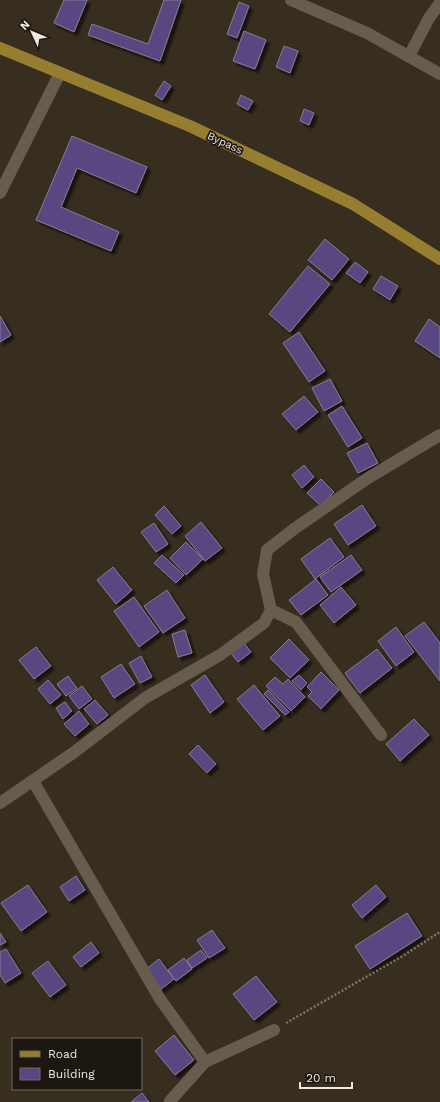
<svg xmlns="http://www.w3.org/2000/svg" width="440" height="1102" font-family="'Work Sans',sans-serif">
<defs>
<filter id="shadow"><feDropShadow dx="3.5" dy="3.5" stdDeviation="1" flood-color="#0009"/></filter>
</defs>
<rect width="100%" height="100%" fill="#382e20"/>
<!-- building -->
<path fill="#594781" stroke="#827e90" filter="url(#shadow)" d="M64,0H87L74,32L54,23Z
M164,0H181L160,61L88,35L92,24L148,44Z
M239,2L249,6L237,38L227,34Z
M244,31L266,40L255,69L233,61Z
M284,46L298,51L290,73L276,67Z
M164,81L171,86L162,100L155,95Z
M241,95L253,101L248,110L237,104Z
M304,109L314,113L309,125L300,121Z
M72,136L147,167L136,193L77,168L61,207L119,232L111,251L36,220Z
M325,239L349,259L332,280L308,260Z
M355,262L368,272L360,283L346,273Z
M308,266L330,284L290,332L269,314Z
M381,276L398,286L390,300L373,289Z
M0,316L11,335L0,342Z
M429,319L440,327V358L415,341Z
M299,332L325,371L309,382L283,343Z
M330,379L342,401L324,411L312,388Z
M304,396L318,412L296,430L282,414Z
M342,406L362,438L348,447L328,415Z
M367,443L378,463L358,473L347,453Z
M304,465L314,477L302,488L292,475Z
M321,479L334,492L321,506L307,493Z
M362,505L376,526L348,545L334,524Z
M164,506L181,526L172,534L155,515Z
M201,522L222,548L205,561L185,536Z
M154,523L168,544L156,552L141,532Z
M330,538L344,557L315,579L301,559Z
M186,542L203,559L186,575L170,558Z
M162,555L184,575L176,583L154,563Z
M351,555L362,570L331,592L320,577Z
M113,567L132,590L116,604L97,580Z
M316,579L328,595L301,615L289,600Z
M341,587L356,605L334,623L320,605Z
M167,590L185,618L163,633L144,606Z
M134,597L159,632L139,647L114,611Z
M424,622L440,643V681L405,636Z
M396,627L414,652L396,666L378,641Z
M185,630L192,653L178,657L172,634Z
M289,639L309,660L290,678L270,658Z
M243,642L251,652L238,662L230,652Z
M36,647L51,666L34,679L19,660Z
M377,649L392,668L360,693L345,673Z
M141,656L152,677L140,683L129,663Z
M121,664L135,684L114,698L101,677Z
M321,672L339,690L321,709L308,696L312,692L307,687Z
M205,675L224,702L210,713L191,685Z
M299,675L307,683L301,690L292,681Z
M68,676L77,688L66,696L57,684Z
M275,677L283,684L288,679L305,697L291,711L266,686Z
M48,680L61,695L50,704L38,689Z
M254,685L280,716L263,730L237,699Z
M82,686L92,699L79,709L69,696Z
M268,690L289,712L285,715L264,694Z
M95,700L108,715L97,724L84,709Z
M65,702L72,711L63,719L56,708Z
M79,711L89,724L75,736L64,724Z
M414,719L429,735L400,761L386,744Z
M198,745L216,764L207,773L189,754Z
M76,876L85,890L69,901L60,887Z
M28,885L47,912L21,931L1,903Z
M376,885L386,897L362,918L352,905Z
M407,913L422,936L370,969L355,946Z
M212,930L225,948L209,958L197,940Z
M0,933L6,942L0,945Z
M91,942L99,953L81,967L73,957Z
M6,949L21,973L5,983L0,975V952Z
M201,950L207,958L192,968L187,960Z
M184,958L192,969L176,981L168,970Z
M159,959L174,979L160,990L145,970Z
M48,961L66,985L50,997L32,973Z
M256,976L277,1002L254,1020L233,994Z
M174,1035L194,1060L175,1075L155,1051Z
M142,1093L149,1102H131Z"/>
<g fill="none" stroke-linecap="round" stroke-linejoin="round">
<!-- path -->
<path stroke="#7d7468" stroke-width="2.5" stroke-dasharray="2 2" stroke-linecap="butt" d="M286,1023L401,957L440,932"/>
<!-- minor -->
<path stroke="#675c4d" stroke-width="12" d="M291,0L367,33L440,74
M409,56L429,18L440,3
M0,193L60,73
M271,610L296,622L381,735
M33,781L160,999L205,1062L274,1030
M0,803L73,753L145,698L220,655L264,623L271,610L263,574L267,550L294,529L368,478L440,435
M170,1101L205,1062"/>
<!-- major -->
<path stroke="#967e30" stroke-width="12" d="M0,48L192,127L353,204L440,259"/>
</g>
<g text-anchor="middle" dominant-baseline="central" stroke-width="3.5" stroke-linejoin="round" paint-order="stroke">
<!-- street labels -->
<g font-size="11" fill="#efe8df" stroke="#1c1711">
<text transform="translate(225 143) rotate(25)">Bypass</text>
</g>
</g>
<!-- legend -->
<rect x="12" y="1038" width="130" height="52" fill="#1c1711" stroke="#706b63"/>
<rect x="20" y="1051" width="20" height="6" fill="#967e30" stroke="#706b63"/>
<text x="48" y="1058" font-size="12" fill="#efe8df">Road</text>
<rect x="20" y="1068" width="20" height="12" fill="#594781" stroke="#706b63"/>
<text x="48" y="1078" font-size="12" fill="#efe8df">Building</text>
<!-- north arrow -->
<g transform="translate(32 32) rotate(314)" stroke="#1c1711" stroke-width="3" paint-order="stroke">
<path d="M0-3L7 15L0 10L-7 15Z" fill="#efe8df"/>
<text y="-6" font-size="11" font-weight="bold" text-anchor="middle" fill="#efe8df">N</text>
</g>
<!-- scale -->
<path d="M300 1082v6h52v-6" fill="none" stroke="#efe8df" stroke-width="2"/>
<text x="306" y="1082" font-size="12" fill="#efe8df" stroke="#1c1711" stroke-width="3" paint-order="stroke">20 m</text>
</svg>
